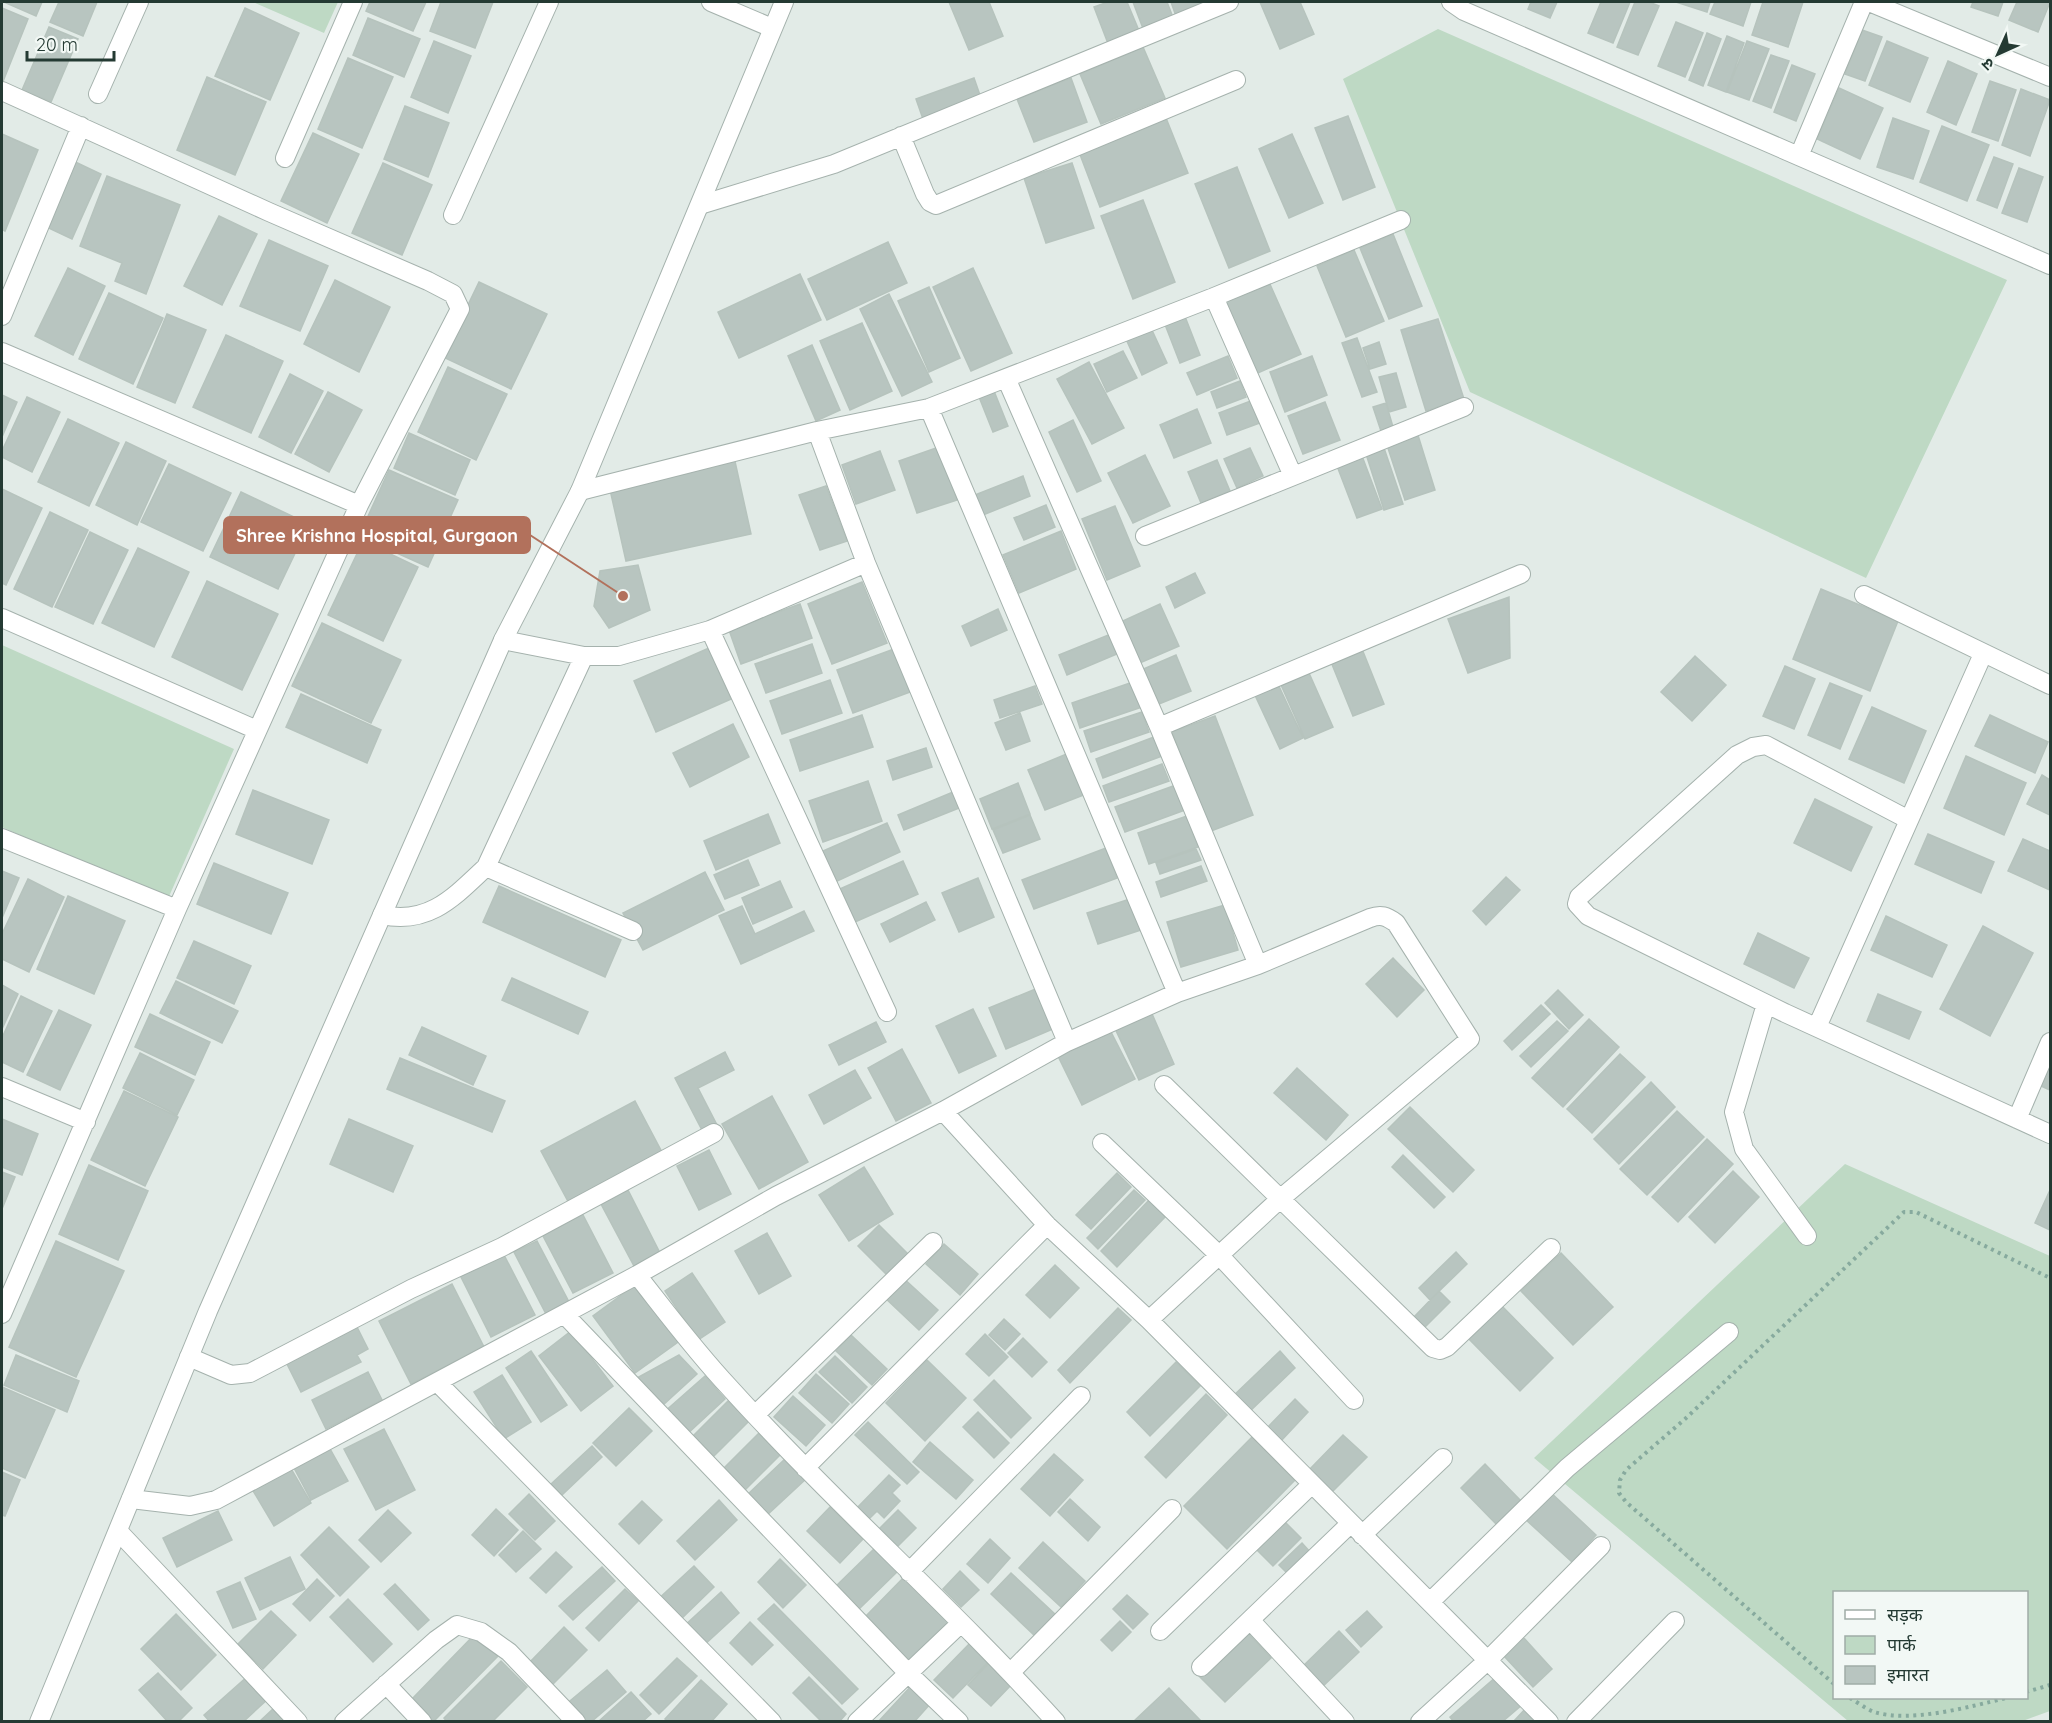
<svg xmlns="http://www.w3.org/2000/svg" width="2052" height="1723" font-family="Quicksand,'Noto Sans Devanagari',sans-serif">
<rect width="100%" height="100%" fill="#e2ebe7"/>
<!-- green -->
<path fill="#bed9c4" fill-rule="evenodd" d="M253,2H338L324,33Z
M1438,29L2007,280L1866,578L1470,392L1343,79Z
M2,645L234,749L167,901L2,827Z
M1845,1164L2050,1256V1711L2020,1722L1848,1721L1534,1458ZM1834,1592H2026V1698H1834Z"/>
<!-- building -->
<path fill="#b8c5c0" stroke="#b6c3bd" stroke-width="1.5" d="M4,2H42L36,16Z
M59,2H97L83,36L50,22Z
M370,2H426L413,31L366,11Z
M441,2H493L475,48L430,31Z
M949,2H989L1003,36L969,50Z
M1108,2H1127L1140,33L1109,46L1094,7Z
M1133,2H1167L1174,20L1144,31Z
M1171,2H1204L1207,7L1177,19Z
M1260,2H1300L1314,34L1280,49Z
M1531,2H1557L1550,18L1528,9Z
M1601,2H1630L1613,43L1588,33Z
M1635,2H1649L1659,6L1638,55L1617,47Z
M1676,2H1710L1707,12Z
M1715,2H1751L1743,26L1710,14Z
M1763,2H1803L1788,47L1752,35Z
M1973,2H2003L1998,16L1971,7Z
M2017,2H2050L2038,32L2009,20Z
M2,8L28,19L2,84Z
M245,8L299,33L270,100L215,76Z
M368,18L420,39L404,77L353,55Z
M1676,22L1703,33L1685,77L1658,66Z
M49,27L78,39L51,102L22,90Z
M1862,30L1882,37L1865,81L1845,74Z
M1707,33L1721,39L1703,86L1689,80Z
M1727,36L1744,43L1726,92L1708,85Z
M434,41L471,56L448,113L411,97Z
M1747,41L1769,49L1749,100L1727,92Z
M1887,41L1928,58L1910,102L1869,85Z
M1143,47L1165,98L1101,124L1080,74Z
M1771,55L1789,61L1771,108L1753,101Z
M348,58L393,77L362,148L318,129Z
M1948,61L1977,74L1956,125L1927,112Z
M1792,65L1815,74L1796,121L1774,112Z
M207,77L266,102L235,175L177,150Z
M974,78L981,98L923,119L916,99Z
M1071,78L1087,122L1034,142L1017,99Z
M1990,81L2016,90L1998,141L1972,132Z
M1839,88L1883,108L1860,159L1817,139Z
M2021,89L2050,100L2030,156L2002,145Z
M405,106L449,123L428,177L384,159Z
M1348,116L1375,187L1343,200L1315,128Z
M1166,118L1188,173L1100,207L1079,152Z
M1893,118L1929,131L1913,179L1877,167Z
M1942,126L1989,145L1967,201L1920,182Z
M313,133L359,154L327,223L281,201Z
M2,134L38,150L5,231L2,229Z
M1292,134L1323,203L1289,218L1259,149Z
M1994,157L2013,164L1997,208L1977,200Z
M69,159L101,174L72,239L40,224Z
M383,163L432,185L402,255L352,233Z
M1072,163L1094,228L1046,243L1024,178Z
M1237,167L1270,251L1229,268L1195,184Z
M2019,168L2043,177L2027,222L2002,213Z
M107,176L180,205L146,294L115,281L122,263L80,246Z
M1143,200L1175,282L1133,299L1101,216Z
M219,216L257,234L222,305L184,286Z
M1393,234L1422,306L1389,319L1360,248Z
M269,240L328,266L300,331L240,306Z
M888,242L907,283L827,320L808,279Z
M1354,250L1384,321L1346,337L1317,266Z
M68,268L105,286L73,355L35,336Z
M973,268L1012,353L971,371L933,287Z
M800,274L821,320L739,358L718,312Z
M335,280L390,307L359,372L304,344Z
M479,282L547,314L511,389L443,357Z
M1269,282L1301,354L1251,376L1220,304Z
M929,287L960,358L929,372L898,301Z
M109,293L163,318L133,384L79,359Z
M889,294L932,382L902,396L860,309Z
M167,314L206,330L175,403L137,387Z
M1184,314L1200,355L1180,363L1164,322Z
M1438,319L1464,399L1426,411L1401,330Z
M862,323L892,391L850,410L820,341Z
M1151,328L1167,363L1142,375L1126,339Z
M226,335L283,361L251,433L193,407Z
M1357,338L1377,392L1362,397L1342,343Z
M1379,342L1386,364L1370,369L1363,348Z
M812,345L840,410L816,421L788,356Z
M1123,351L1137,378L1107,392L1094,364Z
M1228,356L1237,378L1197,395L1187,373Z
M1312,356L1327,395L1285,412L1270,372Z
M1089,362L1124,428L1092,444L1057,379Z
M448,367L507,394L476,460L418,432Z
M1396,373L1406,407L1389,412L1379,377Z
M290,374L323,391L291,453L259,437Z
M1240,381L1246,397L1217,408L1211,392Z
M994,391L1008,426L993,432L979,397Z
M328,392L362,410L329,472L295,454Z
M2,395L17,402L2,437Z
M27,397L60,412L32,472L2,457V451Z
M1256,399L1265,421L1227,435L1219,413Z
M1325,402L1340,440L1303,454L1288,416Z
M1386,403L1393,427L1381,431L1373,407Z
M1197,409L1211,443L1174,458L1160,425Z
M68,419L119,443L89,506L38,482Z
M1073,420L1101,481L1077,492L1049,432Z
M1417,432L1435,490L1405,500L1386,442Z
M409,433L470,460L455,495L394,468Z
M126,442L166,461L137,525L96,505Z
M939,447L957,500L917,513L899,461Z
M1250,448L1263,476L1237,488L1224,459Z
M1384,448L1403,504L1384,510L1366,454Z
M880,451L895,490L856,504L842,465Z
M1145,455L1170,506L1133,523L1108,473Z
M1362,456L1382,509L1357,518L1337,466Z
M734,457L751,534L626,561L609,485Z
M1217,460L1230,491L1201,503L1188,472Z
M169,464L231,493L203,551L141,522Z
M389,470L458,500L428,567L359,536Z
M1023,476L1030,496L978,517L970,497Z
M826,486L847,541L820,550L799,495Z
M2,489L42,508L6,585L2,583Z
M241,492L309,524L278,589L210,557Z
M1046,505L1055,527L1024,540L1014,518Z
M1115,506L1140,566L1107,580L1082,519Z
M50,512L88,530L52,607L14,589Z
M1061,531L1076,569L1019,593L1003,555Z
M90,532L128,550L93,624L55,607Z
M363,541L418,567L383,641L328,615Z
M138,548L189,572L154,647L102,623Z
M638,565L650,610L609,628L594,606L600,571Z
M1195,573L1205,593L1175,608L1166,587Z
M207,581L278,614L242,690L172,657Z
M862,582L887,643L832,664L808,604Z
M1821,589L1898,621L1870,691L1793,659Z
M1509,597L1510,658L1468,673L1448,619Z
M800,604L812,638L741,664L729,630Z
M1160,604L1179,646L1135,665L1116,624Z
M998,609L1007,630L971,646L962,626Z
M322,623L401,660L371,723L292,686Z
M1111,634L1119,653L1067,675L1059,655Z
M812,644L822,673L766,693L755,664Z
M709,648L731,699L656,732L634,681Z
M894,649L910,692L853,713L837,670Z
M1362,649L1384,704L1353,716L1331,662Z
M1176,655L1191,691L1154,706L1139,671Z
M1695,656L1726,685L1692,721L1661,692Z
M1785,666L1815,679L1794,729L1763,716Z
M1309,673L1333,727L1305,739L1281,685Z
M830,680L842,713L782,734L770,701Z
M1133,682L1142,707L1080,728L1072,703Z
M1277,682L1303,738L1280,749L1254,693Z
M1830,683L1862,696L1840,749L1808,735Z
M1035,686L1042,704L1000,718L994,700Z
M301,694L381,730L367,763L286,727Z
M1872,707L1926,731L1904,783L1849,759Z
M1142,712L1149,732L1091,752L1084,731Z
M1020,713L1030,741L1006,750L995,723Z
M862,715L873,747L800,771L790,740Z
M1990,715L2048,742L2035,773L1975,746Z
M1215,716L1253,815L1211,831L1172,732Z
M733,724L749,757L690,787L673,753Z
M1154,737L1162,756L1103,778L1096,759Z
M926,748L932,767L893,780L887,761Z
M1069,753L1086,794L1045,810L1028,770Z
M1966,756L2026,783L2004,835L1944,808Z
M1162,764L1169,781L1109,802L1103,786Z
M2042,775L2050,780V815L2027,804Z
M868,781L882,821L823,842L809,801Z
M1018,783L1030,814L992,829L980,799Z
M1176,785L1185,810L1125,832L1115,807Z
M253,790L329,820L312,864L236,834Z
M953,792L959,808L904,830L898,815Z
M1815,799L1872,827L1851,871L1794,843Z
M768,814L780,843L716,870L704,841Z
M1030,815L1040,839L1003,853L993,830Z
M1187,816L1198,847L1149,864L1138,833Z
M887,823L900,852L835,882L821,852Z
M1928,834L1994,862L1981,893L1915,864Z
M2023,839L2050,851V890L2008,871Z
M1106,848L1117,878L1034,909L1022,880Z
M1196,849L1201,860L1160,874L1156,863Z
M748,860L759,885L725,899L714,875Z
M903,861L918,894L855,922L840,889Z
M214,863L288,893L271,934L197,904Z
M1201,866L1207,881L1161,897L1156,882Z
M2,871L19,878L2,918Z
M705,872L724,910L643,950L623,913Z
M1506,877L1520,890L1486,925L1473,911Z
M978,878L994,917L959,932L942,893Z
M28,879L64,897L29,972L2,959V934Z
M780,881L792,907L753,924L742,898Z
M499,886L621,940L605,977L483,922Z
M68,896L125,921L94,994L37,969Z
M1133,898L1144,929L1098,944L1087,913Z
M926,902L935,920L890,942L881,924Z
M1225,905L1238,950L1181,967L1167,922Z
M742,906L755,934L804,911L814,931L741,964L719,916Z
M1886,916L1947,945L1932,977L1871,950Z
M1983,926L2033,953L1990,1036L1940,1009Z
M1758,933L1809,958L1794,988L1744,964Z
M194,941L251,966L234,1004L177,978Z
M1393,958L1424,990L1397,1017L1366,984Z
M512,978L588,1012L578,1034L502,1000Z
M176,981L238,1011L222,1043L160,1013Z
M2,985L18,994L2,1029Z
M1038,988L1055,1028L1006,1049L989,1008Z
M1558,990L1583,1015L1569,1029L1545,1003Z
M1878,994L1921,1012L1909,1039L1867,1021Z
M21,996L52,1011L23,1072L2,1062V1038Z
M1541,1005L1550,1014L1512,1050L1504,1041Z
M1149,1007L1174,1064L1139,1080L1113,1024Z
M973,1009L996,1056L959,1073L936,1026Z
M59,1010L91,1025L60,1090L27,1075Z
M150,1014L210,1042L195,1075L135,1047Z
M1589,1019L1619,1047L1563,1107L1532,1078Z
M1557,1021L1568,1031L1531,1067L1520,1056Z
M876,1022L886,1042L839,1065L829,1045Z
M1108,1026L1135,1079L1082,1105L1056,1052Z
M422,1027L486,1056L473,1085L409,1055Z
M902,1049L931,1103L896,1121L868,1068Z
M725,1052L734,1070L698,1088L717,1125L703,1132L675,1078Z
M140,1053L194,1080L177,1115L123,1088Z
M1620,1054L1645,1077L1592,1133L1567,1109Z
M400,1058L505,1101L492,1132L387,1089Z
M2050,1060V1090L2039,1085Z
M1297,1068L1348,1115L1326,1140L1274,1093Z
M855,1070L871,1098L824,1124L809,1095Z
M1651,1082L1675,1107L1619,1164L1594,1139Z
M124,1091L178,1117L145,1186L91,1160Z
M772,1096L808,1162L759,1189L722,1124Z
M635,1101L664,1156L570,1205L541,1151Z
M1410,1107L1474,1170L1453,1192L1388,1129Z
M1677,1111L1704,1137L1647,1195L1620,1169Z
M2,1119L38,1134L22,1175L2,1167Z
M349,1119L413,1146L393,1192L330,1164Z
M1707,1139L1733,1164L1678,1222L1652,1197Z
M709,1150L731,1194L699,1210L677,1166Z
M1403,1155L1445,1197L1434,1208L1392,1167Z
M89,1165L148,1191L118,1260L59,1234Z
M864,1167L893,1214L849,1241L819,1195Z
M1733,1171L1759,1197L1715,1243L1689,1217Z
M2,1172L15,1177L2,1209Z
M1117,1173L1131,1187L1091,1229L1076,1215Z
M628,1190L660,1253L634,1266L601,1204Z
M1134,1190L1145,1200L1098,1249L1087,1238Z
M2050,1190V1230L2035,1223Z
M1149,1200L1166,1216L1117,1267L1101,1251Z
M582,1213L613,1273L573,1293L542,1234Z
M879,1225L910,1256L889,1277L858,1246Z
M767,1233L791,1276L759,1294L735,1251Z
M56,1241L124,1271L76,1377L9,1347Z
M537,1241L569,1302L546,1314L514,1252Z
M944,1244L978,1274L960,1295L926,1264Z
M1456,1252L1467,1264L1430,1300L1419,1288Z
M503,1253L535,1315L491,1337L460,1275Z
M1561,1253L1613,1307L1573,1345L1521,1291Z
M1055,1265L1079,1288L1050,1318L1026,1295Z
M692,1273L725,1322L698,1340L665,1291Z
M901,1276L938,1310L919,1330L882,1295Z
M452,1284L484,1347L411,1384L379,1321Z
M635,1285L678,1342L635,1373L593,1316Z
M1439,1291L1450,1302L1425,1327L1414,1317Z
M1498,1302L1553,1358L1520,1391L1465,1335Z
M1118,1308L1131,1320L1070,1383L1058,1370Z
M1004,1319L1020,1334L1005,1350L989,1335Z
M355,1323L368,1349L357,1355L361,1362L301,1392L284,1358Z
M571,1331L613,1386L581,1411L539,1356Z
M985,1334L1008,1357L989,1376L966,1354Z
M851,1335L887,1369L872,1385L836,1351Z
M1023,1338L1047,1362L1032,1377L1008,1353Z
M531,1351L567,1405L541,1422L506,1368Z
M1280,1351L1295,1368L1246,1415L1230,1399Z
M16,1355L79,1381L67,1412L4,1385Z
M679,1355L697,1374L662,1406L637,1378Z
M835,1356L867,1387L852,1403L819,1372Z
M927,1360L966,1398L925,1441L886,1403Z
M1176,1362L1200,1386L1150,1436L1127,1412Z
M368,1372L382,1400L326,1429L312,1400Z
M816,1374L849,1404L832,1423L799,1393Z
M502,1375L531,1422L504,1439L474,1392Z
M705,1376L725,1399L684,1437L663,1413Z
M994,1380L1031,1418L1011,1438L974,1400Z
M2,1387L55,1410L25,1478L2,1468Z
M1206,1394L1227,1415L1166,1478L1145,1457Z
M793,1396L825,1425L806,1446L774,1417Z
M1295,1399L1308,1412L1281,1441L1267,1428Z
M728,1401L749,1421L708,1462L688,1441Z
M629,1408L652,1431L616,1466L593,1443Z
M978,1412L1009,1443L994,1458L963,1427Z
M868,1422L919,1472L907,1484L855,1435Z
M384,1429L415,1490L376,1510L344,1449Z
M759,1433L781,1454L742,1493L720,1472Z
M1343,1435L1367,1457L1332,1492L1309,1470Z
M1252,1437L1295,1480L1227,1549L1184,1506Z
M930,1442L973,1480L956,1499L913,1462Z
M592,1446L602,1457L561,1496L551,1484Z
M329,1447L348,1481L311,1500L293,1466Z
M1054,1454L1083,1480L1050,1516L1021,1489Z
M787,1457L807,1478L765,1517L746,1496Z
M1485,1464L1523,1503L1499,1527L1461,1488Z
M290,1467L311,1503L274,1526L252,1489Z
M2,1472L20,1480L5,1516L2,1515Z
M889,1475L900,1485L892,1493L900,1501L884,1518L877,1511L865,1523L854,1511Z
M1548,1490L1596,1535L1572,1562L1524,1518Z
M529,1494L555,1521L535,1540L509,1514Z
M1070,1499L1100,1527L1088,1541L1058,1512Z
M719,1500L737,1520L695,1560L677,1541Z
M642,1501L662,1520L639,1544L619,1524Z
M830,1507L863,1539L840,1563L807,1531Z
M496,1509L518,1530L494,1556L472,1535Z
M388,1510L411,1533L381,1562L359,1540Z
M898,1510L916,1528L895,1549L877,1531Z
M218,1511L232,1540L177,1567L163,1538Z
M1281,1518L1301,1538L1273,1566L1253,1546Z
M329,1527L369,1567L340,1596L301,1555Z
M523,1531L541,1549L516,1572L499,1555Z
M990,1539L1010,1558L988,1583L967,1564Z
M1043,1542L1085,1581L1061,1607L1019,1568Z
M1302,1543L1311,1553L1289,1575L1279,1565Z
M878,1545L901,1568L856,1612L833,1589Z
M556,1552L572,1567L546,1593L530,1578Z
M290,1557L305,1589L260,1610L245,1578Z
M780,1559L806,1585L783,1608L758,1582Z
M694,1566L714,1587L676,1624L655,1602Z
M602,1567L615,1581L573,1620L559,1606Z
M960,1571L979,1590L961,1607L943,1589Z
M1011,1573L1056,1615L1036,1637L991,1594Z
M906,1575L951,1620L909,1663L864,1618Z
M317,1579L334,1596L310,1621L293,1604Z
M240,1582L256,1619L233,1628L217,1592Z
M395,1584L429,1620L418,1630L384,1594Z
M625,1589L638,1601L599,1641L586,1628Z
M721,1592L739,1613L702,1647L683,1627Z
M1127,1595L1148,1614L1133,1629L1113,1609Z
M348,1599L392,1644L373,1662L330,1617Z
M774,1604L858,1689L842,1704L758,1619Z
M271,1611L296,1635L263,1669L238,1644Z
M1367,1611L1382,1627L1361,1647L1346,1630Z
M176,1614L216,1655L181,1690L141,1649Z
M1120,1621L1131,1632L1112,1651L1101,1640Z
M750,1622L773,1645L752,1665L730,1643Z
M564,1627L587,1650L551,1686L528,1664Z
M1246,1631L1271,1658L1225,1702L1199,1676Z
M1339,1631L1359,1652L1320,1689L1300,1669Z
M475,1634L498,1656L433,1722L411,1700Z
M1522,1636L1552,1669L1533,1687L1503,1655Z
M971,1642L990,1660L953,1698L934,1680Z
M677,1658L697,1676L659,1714L640,1695Z
M501,1661L527,1687L492,1722H447L444,1718Z
M990,1662L1013,1683L991,1706L968,1685Z
M607,1670L626,1692L591,1722H578L565,1705Z
M158,1673L192,1708L178,1722H168L139,1690Z
M249,1675L269,1698L243,1722H210L204,1715Z
M1497,1676L1522,1705L1502,1722H1454L1450,1717Z
M809,1677L846,1714L839,1722H822L793,1693Z
M701,1680L727,1704L711,1722H668L665,1719Z
M912,1685L931,1703L914,1722H878Z
M1169,1688L1201,1721L1133,1722Z
M631,1692L651,1714L642,1722H598Z
M275,1707L289,1722H259Z
M1527,1707L1542,1722H1513Z"/>
<g fill="none" stroke-linecap="round" stroke-linejoin="round">
<defs>
<path id="minor" d="M711,2L772,28
M1451,2L1464,11L2050,265
M1869,2L2050,77
M2,91L269,212L428,281L453,294L460,309L359,505L177,909L2,1314
M98,94L139,2
M901,136L925,194L930,202L936,205L1236,80
M1799,156L1864,2
M285,158L353,2
M700,205L834,164L1229,2
M453,215L549,2
M1214,297L1293,476
M2,316L81,126
M2,352L359,505
M1006,378L1159,727L1258,965
M929,408L1177,993
M817,431L866,563L1067,1042
M580,491L817,431L929,408L1214,297L1401,220
M1145,536L1464,407
M1864,595L2050,685
M2,618L257,730
M710,630L887,1012
M503,640L584,656H619L710,630L866,563
M1159,727L1521,574
M1909,820L1766,745L1753,747L1737,755L1579,897L1577,904L1588,916L1785,1013L2050,1134
M2,838L177,909
M486,867L584,656
M382,915C429,925 454,897 486,867L633,931
M1766,1004L1734,1112L1744,1149L1807,1236
M1817,1027L1983,654
M1164,1085L1433,1348L1440,1350L1447,1347L1551,1248
M2,1087L86,1122
M943,1111L1047,1225L1149,1320L1549,1722
M2017,1119L2050,1042
M1102,1143L1220,1256L1354,1400
M637,1275C667,1313 696,1352 729,1387C834,1503 951,1606 1056,1722
M564,1314L908,1673L959,1722
M189,1357L231,1375L250,1373L411,1289L502,1247L714,1133
M437,1382L772,1722
M755,1415L933,1242
M805,1468L1047,1225
M131,1499L190,1506L216,1500L637,1275L776,1196L943,1111L1067,1042L1177,993L1258,965L1370,918C1381,914 1386,916 1396,923L1470,1039L1280,1199L1149,1320
M119,1532L298,1722
M1362,1535L1443,1458
M909,1572L1081,1396
M1430,1602L1567,1468L1729,1332
M1251,1621L1345,1722
M1160,1631L1312,1484
M1201,1667L1351,1523
M1011,1672L1172,1509
M386,1684L422,1722
M344,1722L436,1640L457,1625L481,1632L509,1652L576,1722
M857,1722L961,1623
M1420,1722L1487,1661L1601,1546
M1576,1722L1675,1621"/>
<path id="tertiary" d="M39,1722L208,1311L503,640L580,491L784,2"/>
</defs>
<!-- minor casing -->
<use href="#minor" stroke="#a5b2ad" stroke-width="20"/>
<!-- tertiary casing -->
<use href="#tertiary" stroke="#a5b2ad" stroke-width="20"/>
<!-- path -->
<path stroke="#87aa9e" stroke-width="4" stroke-dasharray="3 4.5" stroke-linecap="butt" d="M1834,1684L1626,1502L1619,1493L1620,1480L1626,1470L1685,1419L1904,1212H1916L2050,1278
M2026,1692L2050,1685
M1850,1698C1857,1702 1866,1709 1874,1712C1911,1723 1969,1707 2006,1698"/>
<!-- minor -->
<use href="#minor" stroke="#fff" stroke-width="18"/>
<!-- tertiary -->
<use href="#tertiary" stroke="#fff" stroke-width="18"/>
</g>
<!-- callouts -->
<path fill="none" stroke="#b2715c" stroke-width="2" d="M623 596L530 535"/>
<circle fill="#b2715c" stroke="#f2f8f5" stroke-width="2" cx="623" cy="596" r="6"/>
<rect fill="#b2715c" stroke="#b2715c" stroke-width="2" x="224" y="517" width="306" height="36" rx="6"/>
<g font-size="18" text-anchor="middle" font-weight="bold" fill="#fff">
<text x="377" y="542">Shree Krishna Hospital, Gurgaon</text>
</g>
<!-- border -->
<rect width="2052" height="1723" fill="none" stroke="#243a33" stroke-width="6"/>
<!-- legend -->
<rect x="1833" y="1591" width="195" height="108" fill="#f2f8f5" stroke="#a0aca7" stroke-width="1.5"/>
<rect x="1845" y="1610" width="30" height="9" fill="#ffffff" stroke="#a0aca7" stroke-width="1.5"/>
<text x="1887" y="1621" font-size="18" fill="#243a33">सड़क</text>
<rect x="1845" y="1636" width="30" height="18" fill="#bed9c4" stroke="#a0aca7" stroke-width="1.5"/>
<text x="1887" y="1651" font-size="18" fill="#243a33">पार्क</text>
<rect x="1845" y="1666" width="30" height="18" fill="#b8c5c0" stroke="#a0aca7" stroke-width="1.5"/>
<text x="1887" y="1681" font-size="18" fill="#243a33">इमारत</text>
<!-- north arrow -->
<g transform="translate(1998 54) rotate(225)" stroke="#f2f8f5" stroke-width="4.5" paint-order="stroke">
<path d="M0-4.5L10 22L0 15L-10 22Z" fill="#243a33"/>
<text y="-9" font-size="16" font-weight="bold" text-anchor="middle" fill="#243a33">उ</text>
</g>
<!-- scale -->
<path d="M27 51v9h87v-9" fill="none" stroke="#243a33" stroke-width="3"/>
<text x="36" y="51" font-size="18" fill="#243a33" stroke="#f2f8f5" stroke-width="4.5" paint-order="stroke">20 m</text>
</svg>
